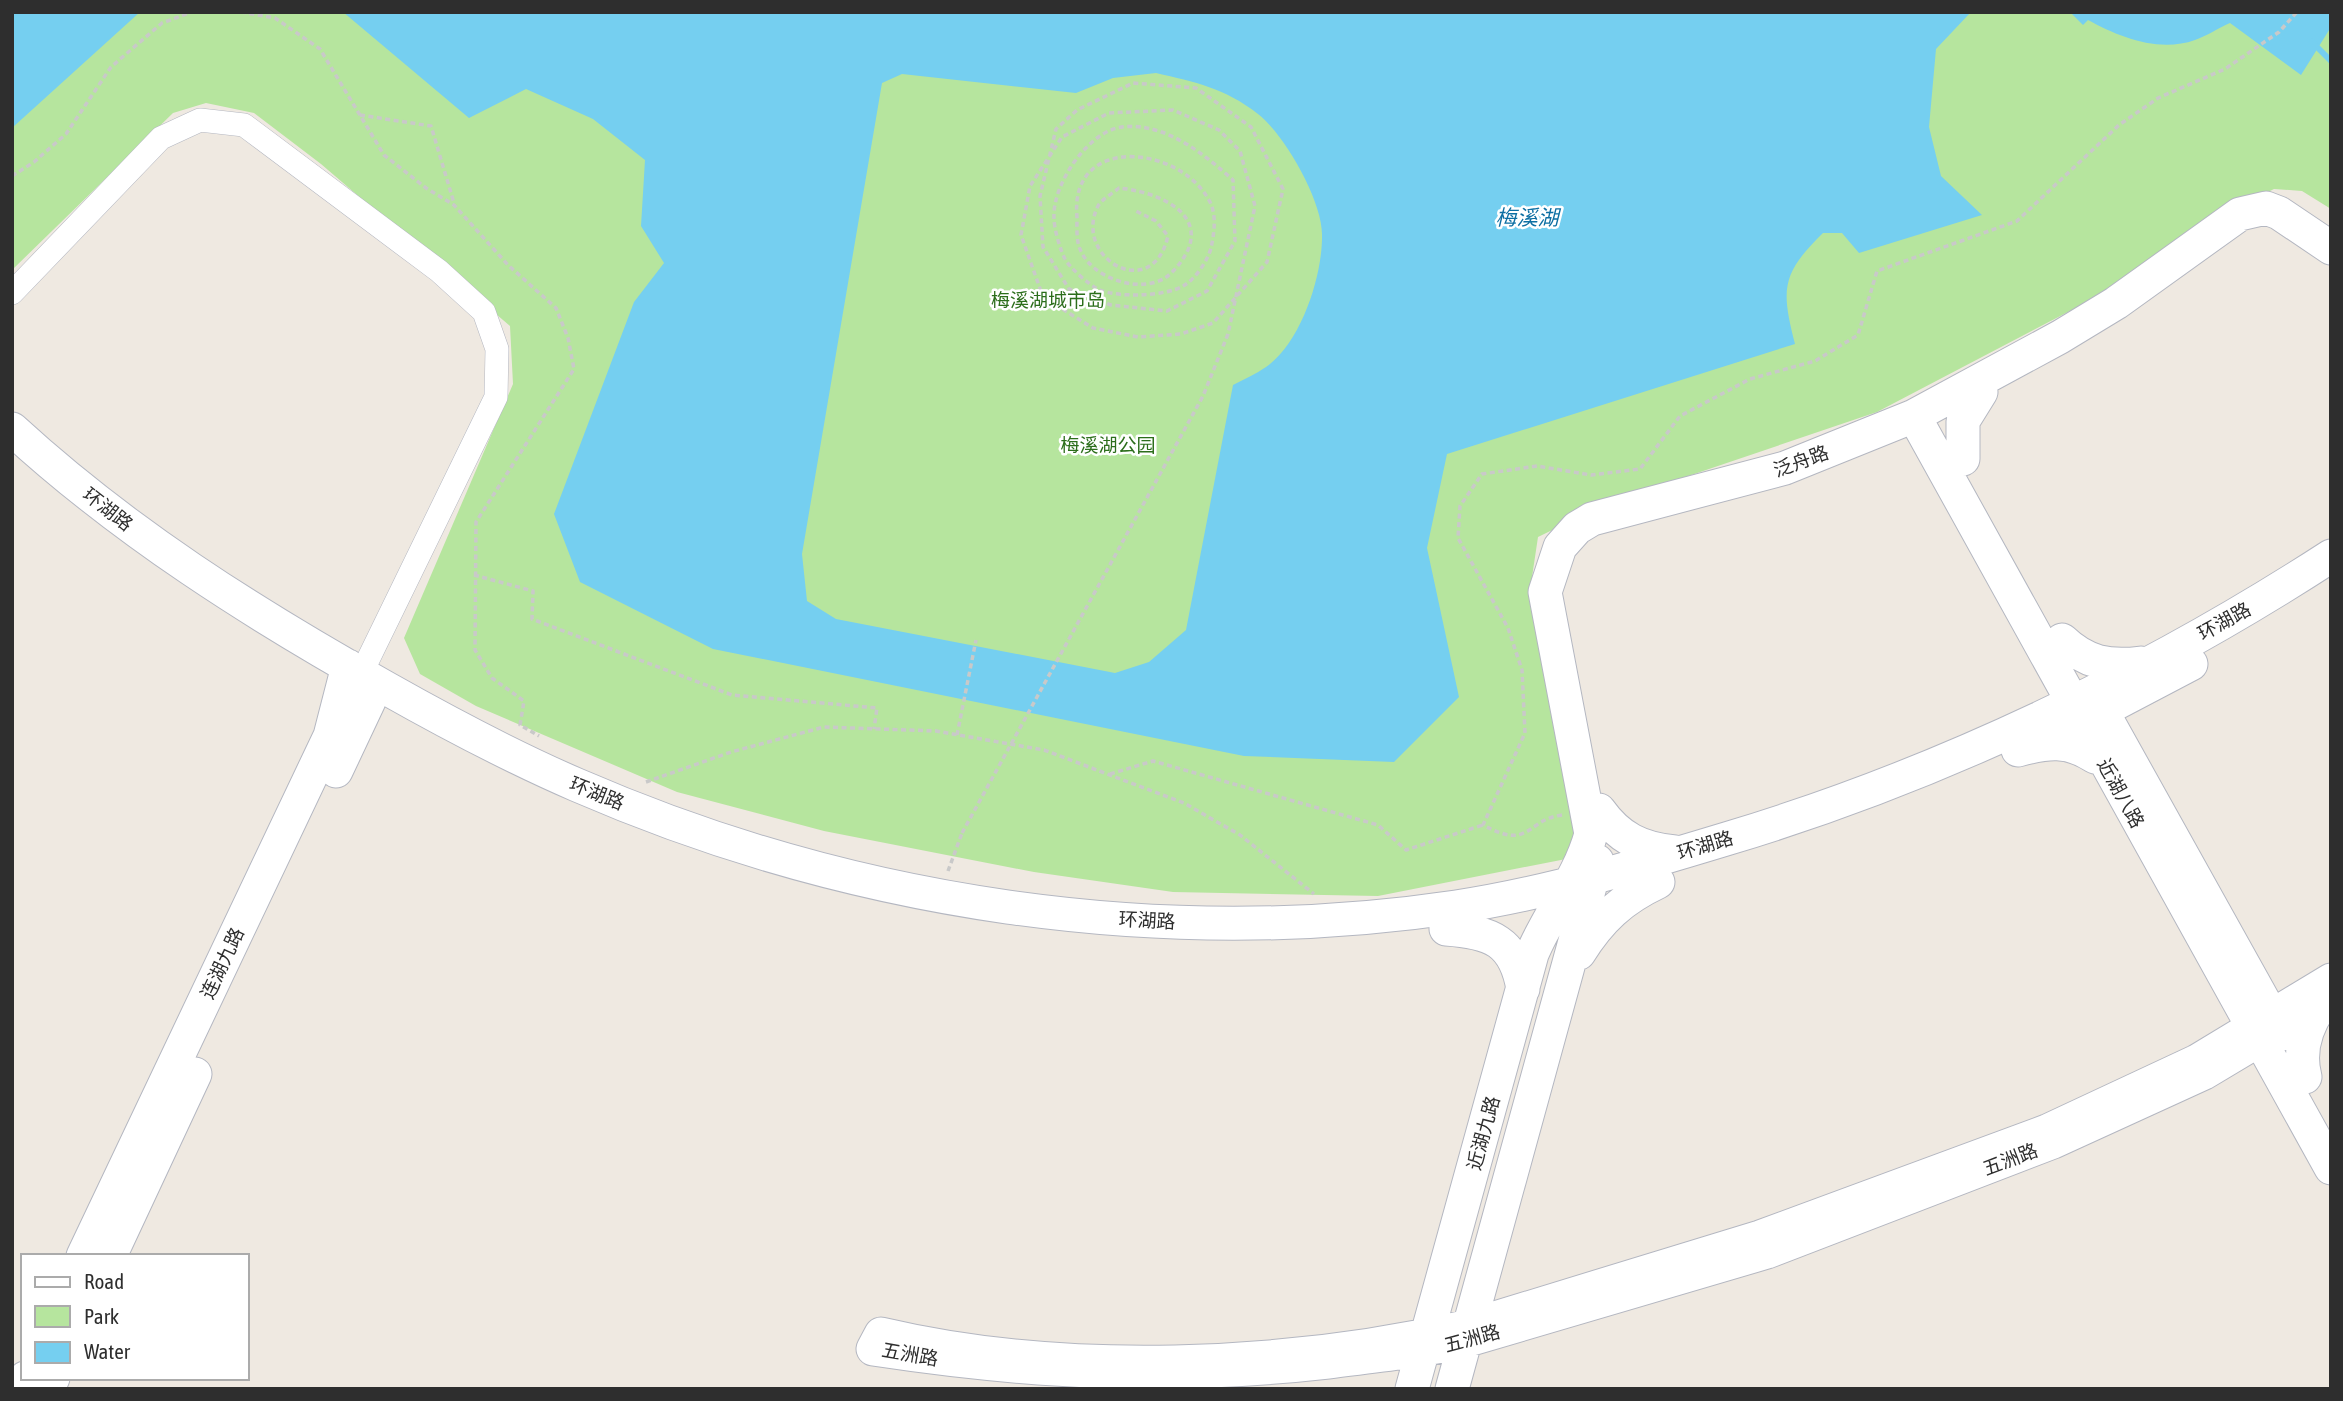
<svg xmlns="http://www.w3.org/2000/svg" width="2343" height="1401" font-family="'Asap Condensed','Noto Sans SC',sans-serif">
<rect width="100%" height="100%" fill="#efe9e1"/>
<!-- green -->
<path fill="#b6e59e" d="M12,12H2331V209L2302,191L2274,189L2218,217L2089,301L1877,412L1641,492L1583,515L1538,537L1529,597L1583,824L1566,859L1378,896L1173,892L1034,872L824,831L677,792L476,706L420,674L404,638L513,384L510,326L321,164L254,113L206,103L173,113L12,270Z"/>
<!-- water -->
<path fill="#75cff0" fill-rule="evenodd" d="M12,12H140L12,128Z
M343,12H1971L1936,49L1929,127L1941,176L1982,215L1859,253L1842,233H1823C1781,274 1781,289 1795,344L1447,454L1427,548L1459,697L1394,762L1244,756L713,649L580,582L554,514L634,302L664,263L641,226L645,160L593,119L526,89L469,118ZM1156,73C1195,82 1225,88 1258,114C1284,134 1322,200 1322,234C1323,275 1301,343 1266,367C1256,374 1244,379 1233,385L1186,630L1149,662L1115,673L836,619L807,601L802,554L882,83L902,74L1076,93L1113,78Z
M2070,12H2331V27L2301,75L2230,23C2218,28 2207,36 2195,40C2159,53 2119,37 2088,20L2083,25Z"/>
<g fill="none" stroke-linecap="round" stroke-linejoin="round">
<!-- stream -->
<path stroke="#75cff0" stroke-width="6" d="M2312,42L2331,61"/>
<defs>
<path id="street" d="M12,293L161,138L200,120L244,125L439,271L484,312L497,349L496,397L361,674"/>
<path id="secondary" d="M1914,416L2331,1168
M12,429C124,532 254,614 386,688C448,723 512,757 577,785C851,904 1160,951 1456,907C1548,893 1637,866 1726,839C1937,776 2146,676 2331,556
M1963,459V421L1981,392
M2062,640C2086,663 2109,667 2141,663
M2092,693L2282,1034
M2071,727L2191,664
M2018,750C2047,742 2068,739 2095,757
M336,771L369,701L361,674
M1599,810C1619,838 1641,849 1675,852
M1446,929C1491,932 1515,941 1523,989
M1579,953C1600,919 1622,899 1658,882
M2331,980L2197,1061L2047,1131L1760,1237L1469,1326C1286,1368 1064,1377 881,1334L873,1349C1032,1373 1168,1380 1328,1362C1374,1356 1419,1352 1465,1341L1767,1252L2053,1142L2204,1073L2331,997
M2305,1077C2298,1050 2306,1026 2322,1004
M83,1256L330,736L348,666
M110,1256L195,1074
M20,1389L25,1378
M48,1389L53,1378
M1412,1389L1532,954C1549,913 1579,878 1591,834L1545,592L1560,547L1577,528L1592,519L1785,468L1914,416L2060,337L2116,303L2240,214L2266,208L2279,213L2331,248
M1452,1389L1597,861"/>
</defs>
<!-- street casing -->
<use href="#street" stroke="#b4b7c1" stroke-width="24"/>
<!-- secondary casing -->
<use href="#secondary" stroke="#b4b7c1" stroke-width="35"/>
<!-- path -->
<path stroke="#c9c9c9" stroke-width="3.5" stroke-dasharray="5 3.5" stroke-linecap="butt" d="M241,12L275,18L320,49L384,155L426,188L454,205L508,265L556,308L568,338L574,369L476,522L475,650L492,678L524,701L520,725L539,736
M360,115L431,126L454,203
M12,176L34,162L66,134L111,67L162,23L192,12
M474,575L533,591L532,619L732,695L877,708L874,729
M957,735L976,640
M1110,774L1153,761L1378,825L1406,850L1483,825
M646,782L731,752L824,727L936,731L1044,750L1184,803L1240,835L1314,894
M1562,815C1525,820 1531,851 1483,825L1525,733L1522,670L1508,628L1458,538L1460,506L1482,474L1537,466L1591,475L1640,469L1680,416L1750,379L1815,361L1858,335L1877,271L2017,221L2119,125L2158,98L2225,69L2279,32L2297,12
M948,871L962,833"/>
<!-- street -->
<use href="#street" stroke="#fff" stroke-width="23"/>
<!-- secondary -->
<use href="#secondary" stroke="#fff" stroke-width="33"/>
<!-- path-bridge -->
<path stroke="#c9c9c9" stroke-width="3.5" stroke-dasharray="5 3.5" stroke-linecap="butt" d="M962,833L1203,396L1228,334L1255,206L1240,151L1219,130L1173,110L1109,113L1062,137L1030,186L1021,235L1043,297L1093,328L1138,337L1181,334L1213,323L1267,262L1283,189L1251,127L1196,88L1133,83L1077,110L1056,129L1040,196L1043,247L1069,289L1111,305L1167,311L1207,291L1235,241L1233,180C1204,154 1165,122 1122,127C1088,131 1052,185 1054,218C1054,229 1060,249 1065,259C1069,267 1091,287 1100,290C1119,298 1166,296 1183,286C1195,280 1208,260 1211,248C1214,234 1217,216 1210,202C1181,145 1069,133 1077,217C1077,226 1076,240 1080,249C1091,278 1139,294 1165,278C1175,271 1183,260 1188,250C1205,209 1151,191 1119,188C1113,193 1102,199 1098,206C1072,257 1152,305 1168,236L1156,221L1136,211"/>
</g>
<g text-anchor="middle" dominant-baseline="central" stroke-width="5" stroke-linejoin="round" paint-order="stroke">
<!-- park labels -->
<g font-size="19" fill="#2c6e1b" stroke="#fff">
<text x="1048" y="300">梅溪湖城市岛</text>
<text x="1108" y="445">梅溪湖公园</text>
</g>
<!-- street labels -->
<g font-size="19" fill="#2e2e2e" stroke="#fff">
<text transform="translate(1801 461) rotate(-20)">泛舟路</text>
<text transform="translate(108 509) rotate(38)">环湖路</text>
<text transform="translate(2224 621) rotate(-29)">环湖路</text>
<text transform="translate(597 793) rotate(22)">环湖路</text>
<text transform="translate(2121 793) rotate(61)">近湖八路</text>
<text transform="translate(1705 845) rotate(-17)">环湖路</text>
<text transform="translate(1147 920) rotate(3)">环湖路</text>
<text transform="translate(222 963) rotate(-65)">连湖九路</text>
<text transform="translate(1483 1133) rotate(-75)">近湖九路</text>
<text transform="translate(2010 1159) rotate(-21)">五洲路</text>
<text transform="translate(1472 1338) rotate(-15)">五洲路</text>
<text transform="translate(910 1354) rotate(10)">五洲路</text>
</g>
<!-- water labels -->
<g font-size="21" font-style="italic" fill="#0d6fa3" stroke="#fff">
<text x="1527" y="217">梅溪湖</text>
</g>
</g>
<!-- border -->
<rect width="2343" height="1401" fill="none" stroke="#2e2e2e" stroke-width="28"/>
<!-- legend -->
<rect x="21" y="1254" width="228" height="126" fill="#ffffff" stroke="#ababab" stroke-width="2"/>
<rect x="35" y="1277" width="35" height="10" fill="#ffffff" stroke="#ababab" stroke-width="2"/>
<text x="84" y="1289" font-size="21" fill="#2e2e2e">Road</text>
<rect x="35" y="1306" width="35" height="21" fill="#b6e59e" stroke="#ababab" stroke-width="2"/>
<text x="84" y="1324" font-size="21" fill="#2e2e2e">Park</text>
<rect x="35" y="1342" width="35" height="21" fill="#75cff0" stroke="#ababab" stroke-width="2"/>
<text x="84" y="1359" font-size="21" fill="#2e2e2e">Water</text>
</svg>
